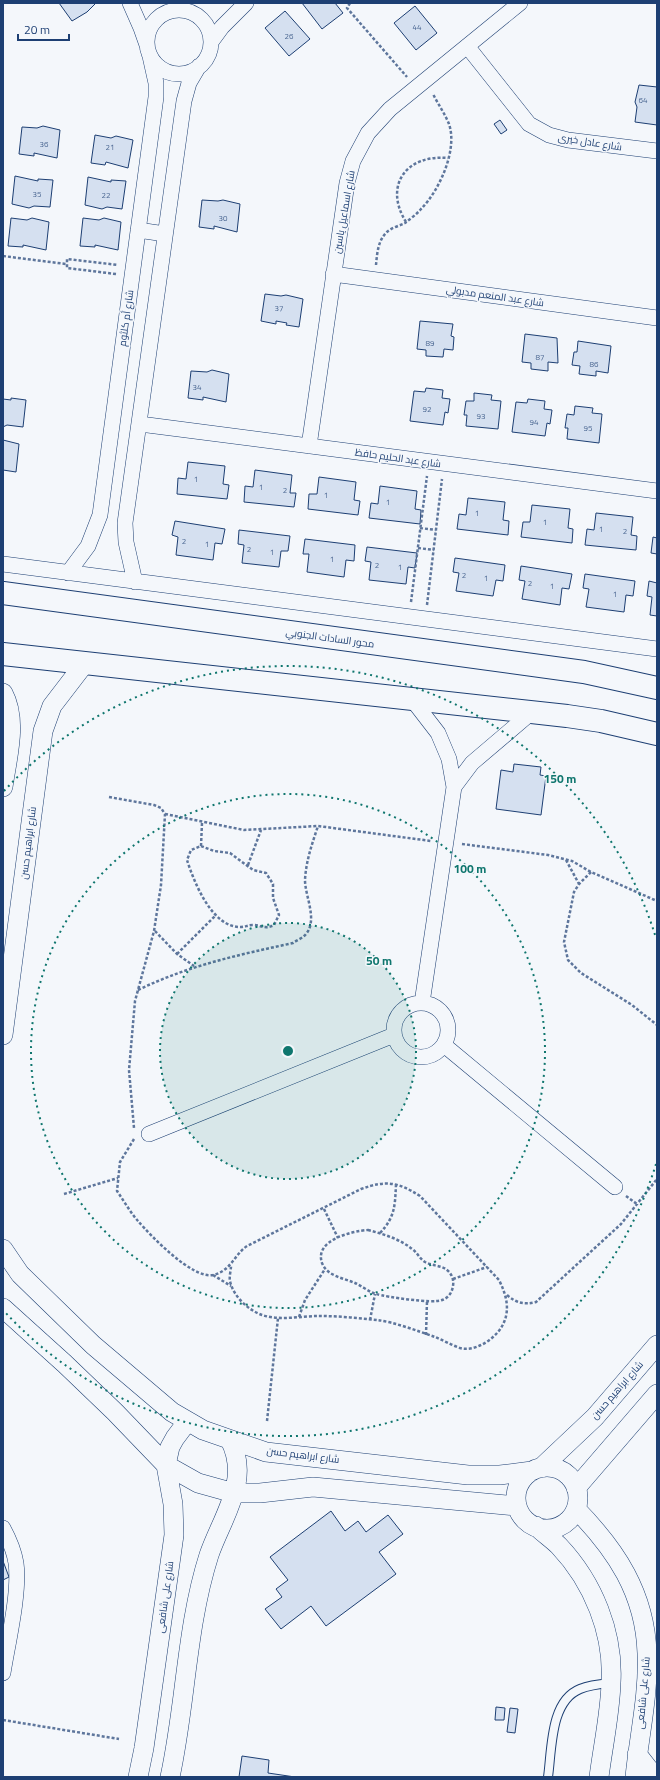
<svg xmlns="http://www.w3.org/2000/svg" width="660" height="1780" font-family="'Titillium Web',Cairo,sans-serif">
<rect width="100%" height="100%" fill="#f4f7fb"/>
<!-- building -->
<path fill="#d5e0f0" stroke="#1d3f73" d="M59,3H96L87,12L72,21Z
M302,3H335L343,13L322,29Z
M415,6L437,33L416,50L394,23Z
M285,11L310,39L289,56L265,28Z
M639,85L657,87V125L635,122L637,107L635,102Z
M500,120L507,130L501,134L494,124Z
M43,126L60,130L57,158L34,153V156L19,154L22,127L37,128Z
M95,135L111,138L116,136L133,140L128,168L106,162L105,165L91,163Z
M15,176L38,181V179L53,180L50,207L34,206L29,208L12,204Z
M88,177L111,182V180L126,181L122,209L107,207L102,209L85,205Z
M202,200L218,201L223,200L240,204L237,232L214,226V229L199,227Z
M11,218L27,220L32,218L49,222L46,250L23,245V247L8,246Z
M83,218L99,220L104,218L121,222L118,250L95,245V247L80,246Z
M265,294L281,296L286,295L303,299L299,327L286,325L287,323L276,321V324L261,321Z
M420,321L453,324L451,336L454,337L453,350L444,349L443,357L426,356V350L417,349Z
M525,334L557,338L558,363L548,362V371L531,369V363L522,362Z
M578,341L611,346L608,373L596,371V376L579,374L580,366L572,365L574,352H577Z
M212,370L229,374L226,402L203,397V400L188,398L191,371L207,372Z
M426,388L443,390L442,398L450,399L448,413L445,412L443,425L410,421L414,391L425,392Z
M474,393L492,395L491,400L501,401L498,429L466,426L467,415H464L466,401H474Z
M11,398L26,400L23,427L7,425L3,427V399L11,400Z
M528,399L545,401L544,409L552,410L550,424L547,423L545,436L512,432L516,402L527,403Z
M575,406L593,408L592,413L602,414L599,443L567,439L568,428H565L567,414L574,415Z
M3,440L19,444L16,472L3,470Z
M188,462L225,466L223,484L229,485L227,499L177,494L178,478L186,479Z
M255,470L292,475L290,493H296L294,507L244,502L245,486L253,487Z
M319,477L356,482L354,500L360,501L358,515L308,509L309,494H317Z
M380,486L417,491L415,509L421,510L420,524L369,518L371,503L378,504Z
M468,498L505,502L503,520L509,521L508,535L457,529L459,514L466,515Z
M532,505L570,509L568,528L573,529L572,543L521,537L523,522H530Z
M596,513L633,517L631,535L637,536L636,550L585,545L587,529L594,530Z
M175,521L225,529L222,544L215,543L213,560L176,555L178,537L172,535Z
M239,530L290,536L288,551H281L279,567L242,563L244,545L238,544Z
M653,537L657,538V554L651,553Z
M305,539L355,545L354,561L346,560L344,577L307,572L309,554H303Z
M367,547L417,553L415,568L408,567L406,584L369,580L371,562L365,561Z
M455,558L505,565L503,581L496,580L493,596L456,591L459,573L453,572Z
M521,566L572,574L569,589L562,588L560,605L522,599L525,581L519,580Z
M585,574L635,581L633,596L626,595L624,612L586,607L589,589L583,588Z
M649,581L657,583V616L650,615L652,597L647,596Z
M514,764L541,767L540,775L546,776L541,815L496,809L501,770L513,772Z
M331,1511L345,1531L358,1521L366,1532L388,1515L403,1534L379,1552L396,1574L326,1626L311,1606L281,1629L265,1609L282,1597L276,1589L288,1580L270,1557Z
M3,1561L9,1577L3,1580Z
M496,1707L505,1708L504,1720H495Z
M510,1708L518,1709L515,1733L507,1732Z
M242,1756L269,1760L268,1773L295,1777H239Z"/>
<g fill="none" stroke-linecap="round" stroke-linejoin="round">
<defs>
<path id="service" d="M548,1777C552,1749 550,1701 580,1689C590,1685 601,1684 611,1683"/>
<path id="minor" d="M130,3L141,28L147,45
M147 42a32 32 0 1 1 64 0a32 32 0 1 1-64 0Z
M211,42L222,27L246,3
M467,46L529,124L549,135L568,140L657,151
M138,230L165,234
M333,274L657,318
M140,424L657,491
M309,446L347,183L353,161L368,133L390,109L520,3
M3,564L657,649
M68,573L88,546L100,515L156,97V83L150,56
M135,582L126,542L125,523L184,101L189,83L199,66
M411,698L438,733L449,759L454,787L422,1003
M454,787L472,763L532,712
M394 1030a27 27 0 1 1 54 0a27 27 0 1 1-54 0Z
M444,1045L615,1187
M149,1134L394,1035
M3,1528C9,1539 14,1551 16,1563C20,1592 8,1642 3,1673"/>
<path id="tertiary" d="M3,693C18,721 7,758 3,787
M3,1035L43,731L52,706L85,663
M3,1249L20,1274L93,1345L172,1412L203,1430L266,1452L468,1475H500L532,1471
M3,1308L65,1364L115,1412L166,1465L198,1483L234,1493H260L313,1487L517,1506
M516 1498a31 31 0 1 1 62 0a31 31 0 1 1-62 0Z
M541,1468L595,1417L657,1345
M576,1488L657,1394
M576,1509C616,1550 645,1593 647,1653C649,1694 639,1736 635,1777
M536,1526C543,1533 552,1539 559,1546C593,1582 614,1633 611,1683C610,1714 603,1746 599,1777
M637,1754L655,1777
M138,1777L144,1748L174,1535L173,1504L166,1465L170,1447L175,1438L187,1422
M170,1777C186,1704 186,1627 209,1555C222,1517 251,1481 230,1440"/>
<path id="primary" d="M3,593L584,672L657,688
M3,654L567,716L601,721L657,734"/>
</defs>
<!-- service casing -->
<use href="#service" stroke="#1d3f73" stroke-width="10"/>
<!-- minor casing -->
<use href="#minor" stroke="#1d3f73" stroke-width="16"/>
<!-- tertiary casing -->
<use href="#tertiary" stroke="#1d3f73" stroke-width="20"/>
<!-- primary casing -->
<use href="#primary" stroke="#1d3f73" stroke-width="24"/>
<!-- path -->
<path stroke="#5e769c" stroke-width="2.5" stroke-dasharray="3 2" stroke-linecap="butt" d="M350,3L347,8L407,77
M406,222C383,185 407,154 448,158
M3,256L66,264
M376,265C377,254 378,241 386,233C390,228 399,226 405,223C410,219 417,214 421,209C439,191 458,150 449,124C445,114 438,104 433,94
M116,274L67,268V259L118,265
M420,528L436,530
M418,548L434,550
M411,602L427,476
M427,605L442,479
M109,797L154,805L161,808L165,814L161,885L154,931L135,1001L129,1070L134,1128
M165,814L244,830L318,826L431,841
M462,844L548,855L572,861L591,872L657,901
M201,846L214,851L230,853L253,870L266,873L273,884V898L279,915L274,925C265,930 261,925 253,925C248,925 245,927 241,927C212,928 194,882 187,860L191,850Z
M201,846L202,823
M566,860L579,884
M248,865L261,830
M591,872L579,884L574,892L564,942L568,960L581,973L632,1005L657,1025
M155,931L177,954L194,966
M177,954L215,916
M138,990C190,965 238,955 293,943C297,940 303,938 306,934C318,920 305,896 305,880C306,861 312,844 318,826
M134,1139L120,1162L117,1191C124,1201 130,1212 138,1221C151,1236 192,1279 213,1275C231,1271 234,1255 247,1246L361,1189C386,1180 398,1182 420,1196L499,1280C507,1296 511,1312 501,1328C493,1340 475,1352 460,1348C451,1345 443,1340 435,1337C418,1331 394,1322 377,1320C358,1318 338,1316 319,1316C301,1316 280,1321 262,1315C248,1310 233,1296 230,1281C229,1277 231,1270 231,1266
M64,1194L118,1178
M626,1196L637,1204
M324,1209L338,1238
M368,1230C383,1234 400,1239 412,1249C417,1252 419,1258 425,1262C432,1266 441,1265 447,1270C452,1274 454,1280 453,1286C452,1293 448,1298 442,1300C433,1304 387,1297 376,1294C369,1292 362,1286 355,1283C343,1278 327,1276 322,1263C314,1240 352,1231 368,1230Z
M380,1233C395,1217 395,1206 396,1184
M213,1275L231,1286
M453,1279L487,1267
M507,1295C516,1303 524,1305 536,1302L621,1224L657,1179
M299,1317L305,1300L325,1269
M370,1320L375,1294
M426,1335L427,1301
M267,1421L278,1318
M3,1720L119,1739"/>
<!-- service -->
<use href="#service" stroke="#f4f7fb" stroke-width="8"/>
<!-- minor -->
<use href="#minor" stroke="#f4f7fb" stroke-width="15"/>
<!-- tertiary -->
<use href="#tertiary" stroke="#f4f7fb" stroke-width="19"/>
<!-- primary -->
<use href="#primary" stroke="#f4f7fb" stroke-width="22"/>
</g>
<!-- distance rings -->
<circle cx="288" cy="1051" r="128" fill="#0f766e" fill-opacity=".12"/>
<g fill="none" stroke="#0f766e" stroke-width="2" stroke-dasharray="2 4">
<circle cx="288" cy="1051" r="128"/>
<circle cx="288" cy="1051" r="257"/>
<path d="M656 1164A385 385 0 0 1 4 1311M4 791A385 385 0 0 1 656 938"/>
</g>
<g text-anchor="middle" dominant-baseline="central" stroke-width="3" stroke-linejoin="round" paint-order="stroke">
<!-- number labels -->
<g font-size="8" fill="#4b6792">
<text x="417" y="27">44</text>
<text x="289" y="36">26</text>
<text x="643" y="100">64</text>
<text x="44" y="144">36</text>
<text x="110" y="147">21</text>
<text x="37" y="194">35</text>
<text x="106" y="195">22</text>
<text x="223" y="218">30</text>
<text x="279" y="308">37</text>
<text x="430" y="343">89</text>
<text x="540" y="357">87</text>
<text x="594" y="364">86</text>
<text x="197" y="387">34</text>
<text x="427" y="409">92</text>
<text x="481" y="416">93</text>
<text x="534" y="422">94</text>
<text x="588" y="428">95</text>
<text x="196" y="479">1</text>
<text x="261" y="487">1</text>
<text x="285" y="490">2</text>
<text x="326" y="495">1</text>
<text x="388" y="502">1</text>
<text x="477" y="513">1</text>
<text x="545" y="522">1</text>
<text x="601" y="529">1</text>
<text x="625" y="531">2</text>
<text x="184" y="541">2</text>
<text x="207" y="544">1</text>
<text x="249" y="549">2</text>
<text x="272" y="552">1</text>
<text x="332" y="559">1</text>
<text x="377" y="565">2</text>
<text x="400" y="567">1</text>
<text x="464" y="575">2</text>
<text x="486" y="578">1</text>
<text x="530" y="583">2</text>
<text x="552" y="586">1</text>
<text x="615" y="594">1</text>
</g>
<!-- street labels -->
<g font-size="10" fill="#1d3f73" stroke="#f4f7fb">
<text transform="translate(590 142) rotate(9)">شارع عادل خيرى</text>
<text transform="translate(344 212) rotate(-80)">شارع اسماعيل ياسين</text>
<text transform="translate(495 296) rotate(8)">شارع عبد المنعم مدبولي</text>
<text transform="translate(126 318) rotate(-82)">شارع أم كلثوم</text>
<text transform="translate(398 458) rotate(8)">شارع عبد الحليم حافظ</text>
<text transform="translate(330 638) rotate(8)">محور السادات الجنوبي</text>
<text transform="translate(28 843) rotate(-83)">شارع ابراهيم حسن</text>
<text transform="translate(617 1390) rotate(-49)">شارع ابراهيم حسن</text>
<text transform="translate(303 1455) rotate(7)">شارع ابراهيم حسن</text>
<text transform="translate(165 1597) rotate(-82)">شارع على شافعى</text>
<text transform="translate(643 1693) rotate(-85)">شارع على شافعى</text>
</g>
</g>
<circle cx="288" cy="1051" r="6" fill="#0f766e" stroke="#f4f7fb" stroke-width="2"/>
<g font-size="12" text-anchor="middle" font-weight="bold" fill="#0f766e" stroke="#f4f7fb" stroke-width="3" stroke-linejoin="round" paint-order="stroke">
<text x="560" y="783">150 m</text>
<text x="470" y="873">100 m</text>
<text x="379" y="965">50 m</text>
</g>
<!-- border -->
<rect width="660" height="1780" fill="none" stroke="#1d3f73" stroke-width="8"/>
<!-- scale -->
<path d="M18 34v6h51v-6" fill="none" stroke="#1d3f73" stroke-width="2"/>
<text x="24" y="34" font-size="12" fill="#1d3f73" stroke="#f4f7fb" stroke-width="3" paint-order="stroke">20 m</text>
</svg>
